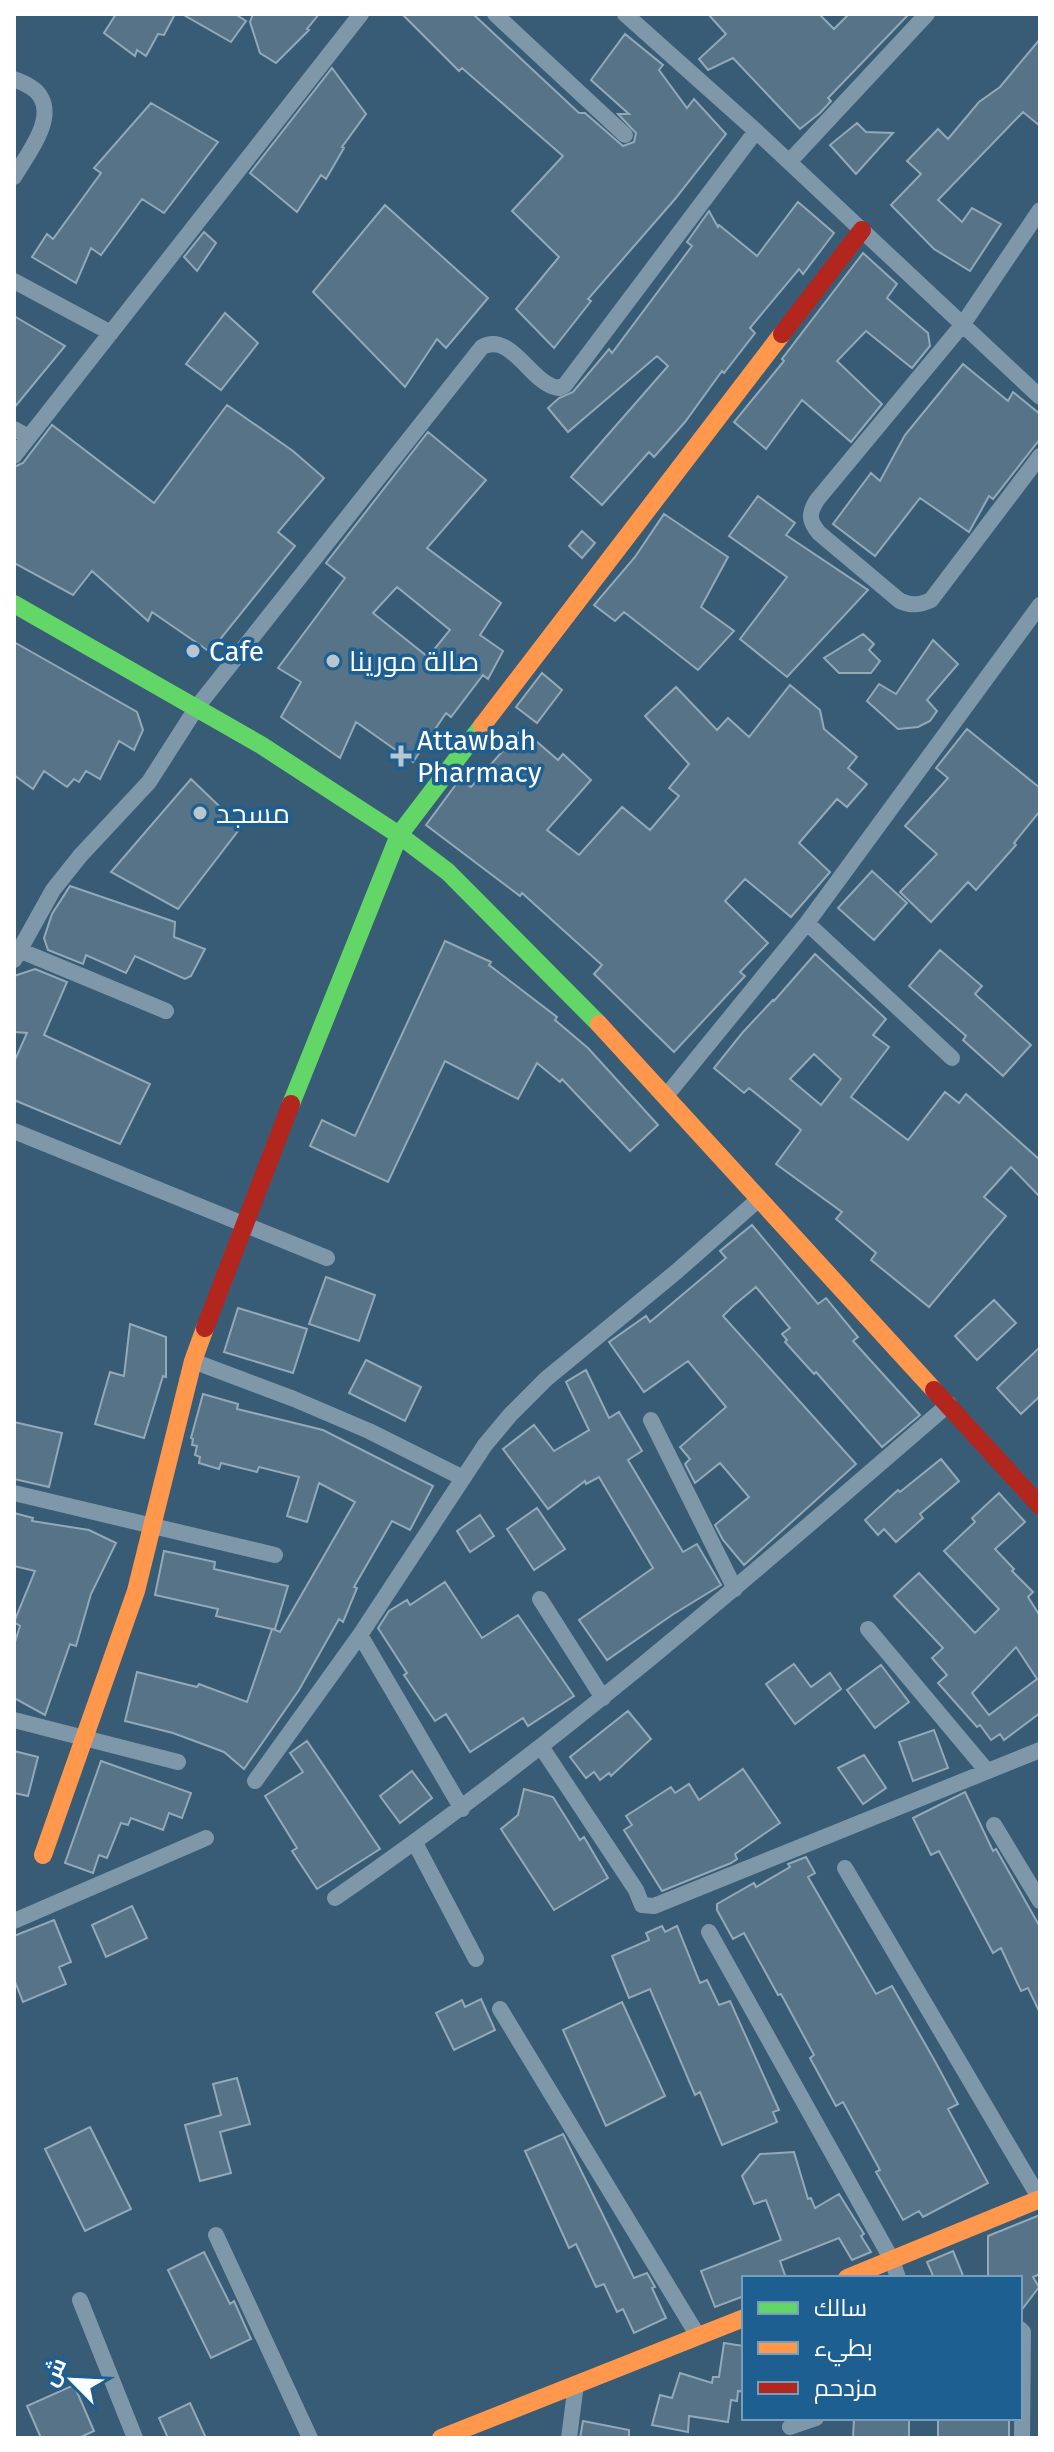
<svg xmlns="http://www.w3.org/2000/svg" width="1054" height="2452" font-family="'Fira Sans',Cairo,sans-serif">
<rect width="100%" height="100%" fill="#385c76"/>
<!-- building -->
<path fill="#567388" stroke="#94a9b7" stroke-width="2" fill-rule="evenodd" d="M116,14H175L164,35L158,34L146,56L137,50L135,56L104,33Z
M182,14H235L246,21L231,42Z
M253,14H319L307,29L309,30L276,63L260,53L250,22Z
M402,14H473L579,113H585L623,146L634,142L636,133L618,114H629L591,80L625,34L663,65L659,70L687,108L694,99L726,134L675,199L588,299L591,301L554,348L516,309L559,257L512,211L563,156L462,68L459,71Z
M708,14H819L834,29L849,14H909L828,98L831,101L820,113L800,129L733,58L708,70L699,59L726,34Z
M1040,39V126L1023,112L938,200L962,222L972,208L1001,224L970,271L934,249L891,205L921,174L907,161L938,129L948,139L979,102L1000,87Z
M332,68L366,114L342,147L344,148L326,179L321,175L297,212L250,173Z
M151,103L218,142L164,213L142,199L101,255L91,248L76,283L32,257L47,234L53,239L101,173L94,168Z
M857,123L866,132L893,133L856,174L830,145Z
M798,202L834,233L803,274L799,269L750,328L755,333L724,373L722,371L685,422L654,457L649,452L602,505L571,477L668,366L657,356L568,432L548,408L559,398L573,392L609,349L612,353L692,246L687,242L709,211L718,227L719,225L757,256Z
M385,205L488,298L446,348L437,339L405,387L313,292Z
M204,232L216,243L197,271L184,257Z
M863,253L897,284L887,298L928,333L930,346L912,368L866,331L837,361L882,404L851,442L802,400L766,449L734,422L784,361L782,359Z
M225,313L258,343L221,390L186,364Z
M14,316L65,346L14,408Z
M963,364L1008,401L1013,392L1040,414V439L993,499L989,496L969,532L920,498L875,556L833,524L871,473L880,481L905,435Z
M227,405L293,451L324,478L278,532L295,546L210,652L152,612L148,621L92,571L73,595L14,563V467L23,463L52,425L154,503Z
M428,432L486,480L427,548L501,603L480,635L503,651L488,679L483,675L451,717L446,713L413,762L356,722L340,758L281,717L301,682L278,668L345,578L326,563ZM397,587L450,630L428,657L373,613Z
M758,496L795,523L786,535L868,590L787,677L740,639L787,577L729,536Z
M664,514L728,557L701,607L734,631L698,670L624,612L615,621L594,605L635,557Z
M582,531L595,543L582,558L569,546Z
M863,634L874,644L869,650L880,661L871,673H839L824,658Z
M933,640L958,664L927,700L937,711L930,721L918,727L898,729L867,701L879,684L896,694Z
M14,642L137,712L143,730L134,750L119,741L100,779L86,771L79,782L74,779L67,787L44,771L33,789L14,775Z
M542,673L562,690L537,723L516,707Z
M790,685L820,710L824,729L857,757L848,768L867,784L847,807L837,799L799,843L830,872L791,917L745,879L725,901L768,943L740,972L745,976L674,1052L594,974L602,965L522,893L520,896L426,825L460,779L471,787L522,729L558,760L563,754L591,780L547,830L579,855L622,807L650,830L679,796L669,788L689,764L645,716L676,687L717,730L728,718L749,737Z
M967,729L1040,788V811L1014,843L1016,845L976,890L968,882L931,922L900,892L937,854L905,826L948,778L936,768Z
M191,779L241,827L178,909L111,872Z
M872,871L907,903L874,940L838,908Z
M70,886L175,922L174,937L205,949L191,976L185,979L135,956L126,973L86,955L83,964L48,950L44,938L52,914Z
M445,941L491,962L489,965L557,1017L555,1020L588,1048L658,1125L630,1151L562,1079L560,1082L537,1063L518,1099L445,1061L388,1182L310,1146L322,1120L355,1136Z
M940,950L982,986L975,994L1031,1045L1003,1076L963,1040L966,1036L909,986Z
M815,954L886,1019L873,1035L889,1047L851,1097L908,1140L945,1092L959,1103L966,1094L1040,1160V1197L1011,1167L984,1197L1006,1216L929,1307L871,1260L876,1253L836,1219L842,1212L776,1164L801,1130L749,1088L744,1093L714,1068L743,1032L773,1000L774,1001ZM814,1054L841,1079L821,1105L790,1079Z
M35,969L67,982L44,1035L150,1084L120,1144L14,1100V1062L27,1033L14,1032V976Z
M752,1225L818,1304L826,1298L858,1337L853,1341L920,1415L882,1447L816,1372L814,1374L785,1342L787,1340L782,1334L790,1328L756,1287L733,1306L723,1316L856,1464L744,1565L723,1540L715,1525L749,1497L720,1463L695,1483L685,1464L690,1459L680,1447L726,1407L688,1361L644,1392L609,1342L646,1316L650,1322L726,1258L720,1251Z
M326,1277L375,1295L359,1341L309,1324Z
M994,1300L1016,1323L977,1360L955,1336Z
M238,1308L307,1329L293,1373L224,1352Z
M130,1324L166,1337V1377L163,1376L144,1438L95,1424L110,1372L124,1376Z
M1040,1347V1396L1021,1414L997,1388Z
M366,1360L421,1387L405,1421L349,1393Z
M586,1370L609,1418L619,1412L642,1451L628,1460L683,1552L697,1544L721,1585L672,1615L607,1660L579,1620L653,1568L599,1477L586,1484L585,1481L548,1509L503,1449L534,1425L554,1451L589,1430L566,1382Z
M203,1394L238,1404L237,1409L323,1430L433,1486L410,1530L392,1521L354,1587L357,1588L343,1622L339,1619L299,1690L244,1769L224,1752L173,1733L125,1721L137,1672L197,1687L199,1684L247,1702L272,1629L216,1616L218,1609L155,1595L164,1551L215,1562L214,1569L288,1586L275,1629H273L280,1632L355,1502L319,1483L307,1522L287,1516L299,1477L259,1467L257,1472L221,1463L219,1469L199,1463L200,1457L195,1455L197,1446L192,1445L193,1439L191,1438Z
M14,1422L62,1433L49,1487L14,1479Z
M941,1459L959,1481L920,1514L923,1518L896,1542L884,1529L878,1535L865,1520L898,1490L900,1492Z
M999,1493L1025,1522L995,1549L1014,1569L1012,1571L1033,1592L1028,1597L1040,1616V1713L1004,1740L1000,1734L991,1740L980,1725L977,1727L938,1683L947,1675L932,1658L943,1648L894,1596L919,1573L975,1633L999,1609L944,1551L975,1522L972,1518ZM1016,1647L1037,1679L989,1715L972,1693Z
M537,1508L565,1549L534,1570L507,1529Z
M14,1513L33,1518L32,1521L89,1530L116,1543L91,1594L76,1646L70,1644L45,1715L14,1698V1645L20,1626L14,1622L35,1571L14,1566Z
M480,1515L494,1536L470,1552L457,1531Z
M445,1582L482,1638L518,1615L574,1696L528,1726L523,1718L470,1752L446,1714L435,1721L404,1675L407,1673L378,1628L389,1611L407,1600L410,1605Z
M794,1664L811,1687L830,1673L841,1689L795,1724L766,1684Z
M881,1665L909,1702L875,1728L847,1690Z
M628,1711L651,1739L611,1776L609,1773L600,1780L594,1772L586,1778L570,1757Z
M934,1730L948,1768L913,1781L899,1742Z
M307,1741L380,1849L317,1889L292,1851L297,1848L265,1796L303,1772L290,1753Z
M14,1751L38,1757L28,1796L14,1793Z
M864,1755L886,1788L863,1804L838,1768Z
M101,1761L191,1793L182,1818L169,1813L163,1830L131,1818L128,1825L121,1823L107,1858L99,1855L93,1873L65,1863Z
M743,1769L780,1823L735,1854L737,1859L731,1863L662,1891L624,1830L632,1825L626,1816L671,1787L675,1793L689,1784L699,1800Z
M412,1771L432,1798L400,1823L380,1796Z
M524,1789L553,1797L580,1840L584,1837L608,1878L554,1910L501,1829L518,1815Z
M965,1792L993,1851L996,1849L1040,1927V2013L1028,1988L1021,1991L1001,1948L993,1953L939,1851L931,1855L913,1818Z
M806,1857L815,1873L808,1877L876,1994L892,1986L936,2063L958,2104L948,2109L988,2183L923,2217L919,2211L903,2220L876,2172L880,2170L843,2102L836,2106L810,2058L814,2055L781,1994L778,1995L744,1933L733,1939L717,1910V1904L754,1883L756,1887L790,1867L788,1864Z
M132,1906L147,1938L106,1957L92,1925Z
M54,1920L71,1962L59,1967L66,1984L23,2002L14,1979V1936Z
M662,1926L665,1932L677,1926L700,1983L707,1980L719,2005L730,2001L779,2110L773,2112L777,2122L722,2145L700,2092L695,2095L650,1989L629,1998L612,1956L649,1940L646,1933Z
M481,1999L495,2030L454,2050L436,2013L462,2000L465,2007Z
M622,2002L665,2096L606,2126L563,2030Z
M237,2078L250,2124L220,2132L231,2173L200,2181L185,2125L221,2115L213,2084Z
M90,2127L131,2209L85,2231L45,2149Z
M563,2134L634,2278L647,2273L655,2287L652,2288L666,2318L634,2333L623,2309L617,2312L604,2284L596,2287L576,2244L569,2248L525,2151Z
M794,2152L808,2199L811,2198L815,2208L839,2194L864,2234L861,2236L871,2252L852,2260L839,2238L780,2261L786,2278H744V2296L715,2307L701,2271L781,2240L766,2200L754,2204L742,2176L760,2154Z
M1040,2215V2274L1033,2277L1039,2287L1020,2312V2278H988V2236Z
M953,2251L964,2278H934L927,2262Z
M204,2252L230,2304L234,2301L251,2339L211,2358L168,2270Z
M724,2343L744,2346V2392L738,2391L737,2401L731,2400L728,2422L689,2416L688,2432L652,2425L660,2395L672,2398L680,2373L712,2383L713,2377H719Z
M74,2385L94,2431L79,2438H41L27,2406Z
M190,2403L206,2438H168L159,2418Z
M854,2418H909V2438H853Z
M938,2418H1009V2438H938Z
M583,2421L629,2430V2438H580Z"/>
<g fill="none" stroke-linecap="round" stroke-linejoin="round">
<!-- street -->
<path stroke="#7f98a9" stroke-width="16" d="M495,14L625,135
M625,14L756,131L1040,397
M14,79C23,83 35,87 40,96C56,120 26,156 14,177
M789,162L927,14
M1040,210L963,324L817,500C809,513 808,520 819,533L900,601C912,606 920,605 931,600L1040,456
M14,281L111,333
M14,429L29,437
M14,456L361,14
M807,923L952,1058
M19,950L166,1011
M14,960L53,890L80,856L149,782L197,707L482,347C512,331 531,385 559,388L565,385L756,131
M666,1096L807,923L1040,605
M14,1131L327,1258
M193,1361L294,1399L369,1431L463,1478
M651,1420L735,1589
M14,1493L275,1555
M540,1599L603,1698
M868,1629L987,1771
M360,1635L462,1809
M14,1720L178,1762
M542,1748L636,1890L642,1905L654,1906L1040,1750
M255,1781L360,1635L485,1445L511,1414L546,1379L676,1272L759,1199
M994,1825L1040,1901
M415,1843L476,1959
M845,1868L1040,2199
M335,1898C552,1749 750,1576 949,1404
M14,1921L206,1838
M709,1932L892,2260L898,2278
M500,2009L698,2336
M216,2235L310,2438
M80,2300L135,2438
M1020,2329L1023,2332L1022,2438
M790,2427L816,2418
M569,2438L576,2384"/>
<!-- fast -->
<path stroke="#63d668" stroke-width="18" d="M14,604L261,745L399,835L448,872L599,1024
M291,1104L399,835L482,726"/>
<!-- slow -->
<path stroke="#ff974d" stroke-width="18" d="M482,726L782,334
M599,1024L934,1390
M43,1855L136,1591L193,1361L205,1328
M847,2278L1040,2199
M441,2438L744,2318"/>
<!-- jam -->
<path stroke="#b3261e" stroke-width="18" d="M782,334L862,230
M205,1328L291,1104
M934,1390L1040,1506"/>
</g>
<!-- markers -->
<g fill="#b9c6cf" stroke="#1d5f91" stroke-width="3">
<circle cx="193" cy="651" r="8"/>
<circle cx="333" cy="661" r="8"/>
<path d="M397 744h8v8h8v8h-8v8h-8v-8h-8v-8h8z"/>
<circle cx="200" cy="813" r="8"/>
</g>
<g text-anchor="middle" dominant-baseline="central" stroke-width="7" stroke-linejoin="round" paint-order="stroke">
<!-- poi labels -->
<g font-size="28" fill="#fff" stroke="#1d5f91" text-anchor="start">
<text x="209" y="651">Cafe</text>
<text x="349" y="661">صالة مورينا</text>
<text x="417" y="740">Attawbah<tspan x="417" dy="32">Pharmacy</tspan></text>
<text x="216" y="813">مسجد</text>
</g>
</g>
<!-- border -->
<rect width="1054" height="2452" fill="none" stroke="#ffffff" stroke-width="32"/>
<!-- legend -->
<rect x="742" y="2276" width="280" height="144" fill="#1d5f91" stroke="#779fbd" stroke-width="2"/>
<rect x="758" y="2302" width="40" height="12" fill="#63d668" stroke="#779fbd" stroke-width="2"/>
<text x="814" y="2316" font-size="24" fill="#ffffff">سالك</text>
<rect x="758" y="2342" width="40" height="12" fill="#ff974d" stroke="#779fbd" stroke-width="2"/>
<text x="814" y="2356" font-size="24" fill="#ffffff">بطيء</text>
<rect x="758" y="2382" width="40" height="12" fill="#b3261e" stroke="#779fbd" stroke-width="2"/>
<text x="814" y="2396" font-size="24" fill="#ffffff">مزدحم</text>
<!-- north arrow -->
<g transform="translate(72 2380) rotate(294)" stroke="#1d5f91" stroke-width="6" paint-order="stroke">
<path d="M0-6L14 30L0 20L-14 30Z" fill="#ffffff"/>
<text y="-12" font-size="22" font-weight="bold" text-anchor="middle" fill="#ffffff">ش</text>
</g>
</svg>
